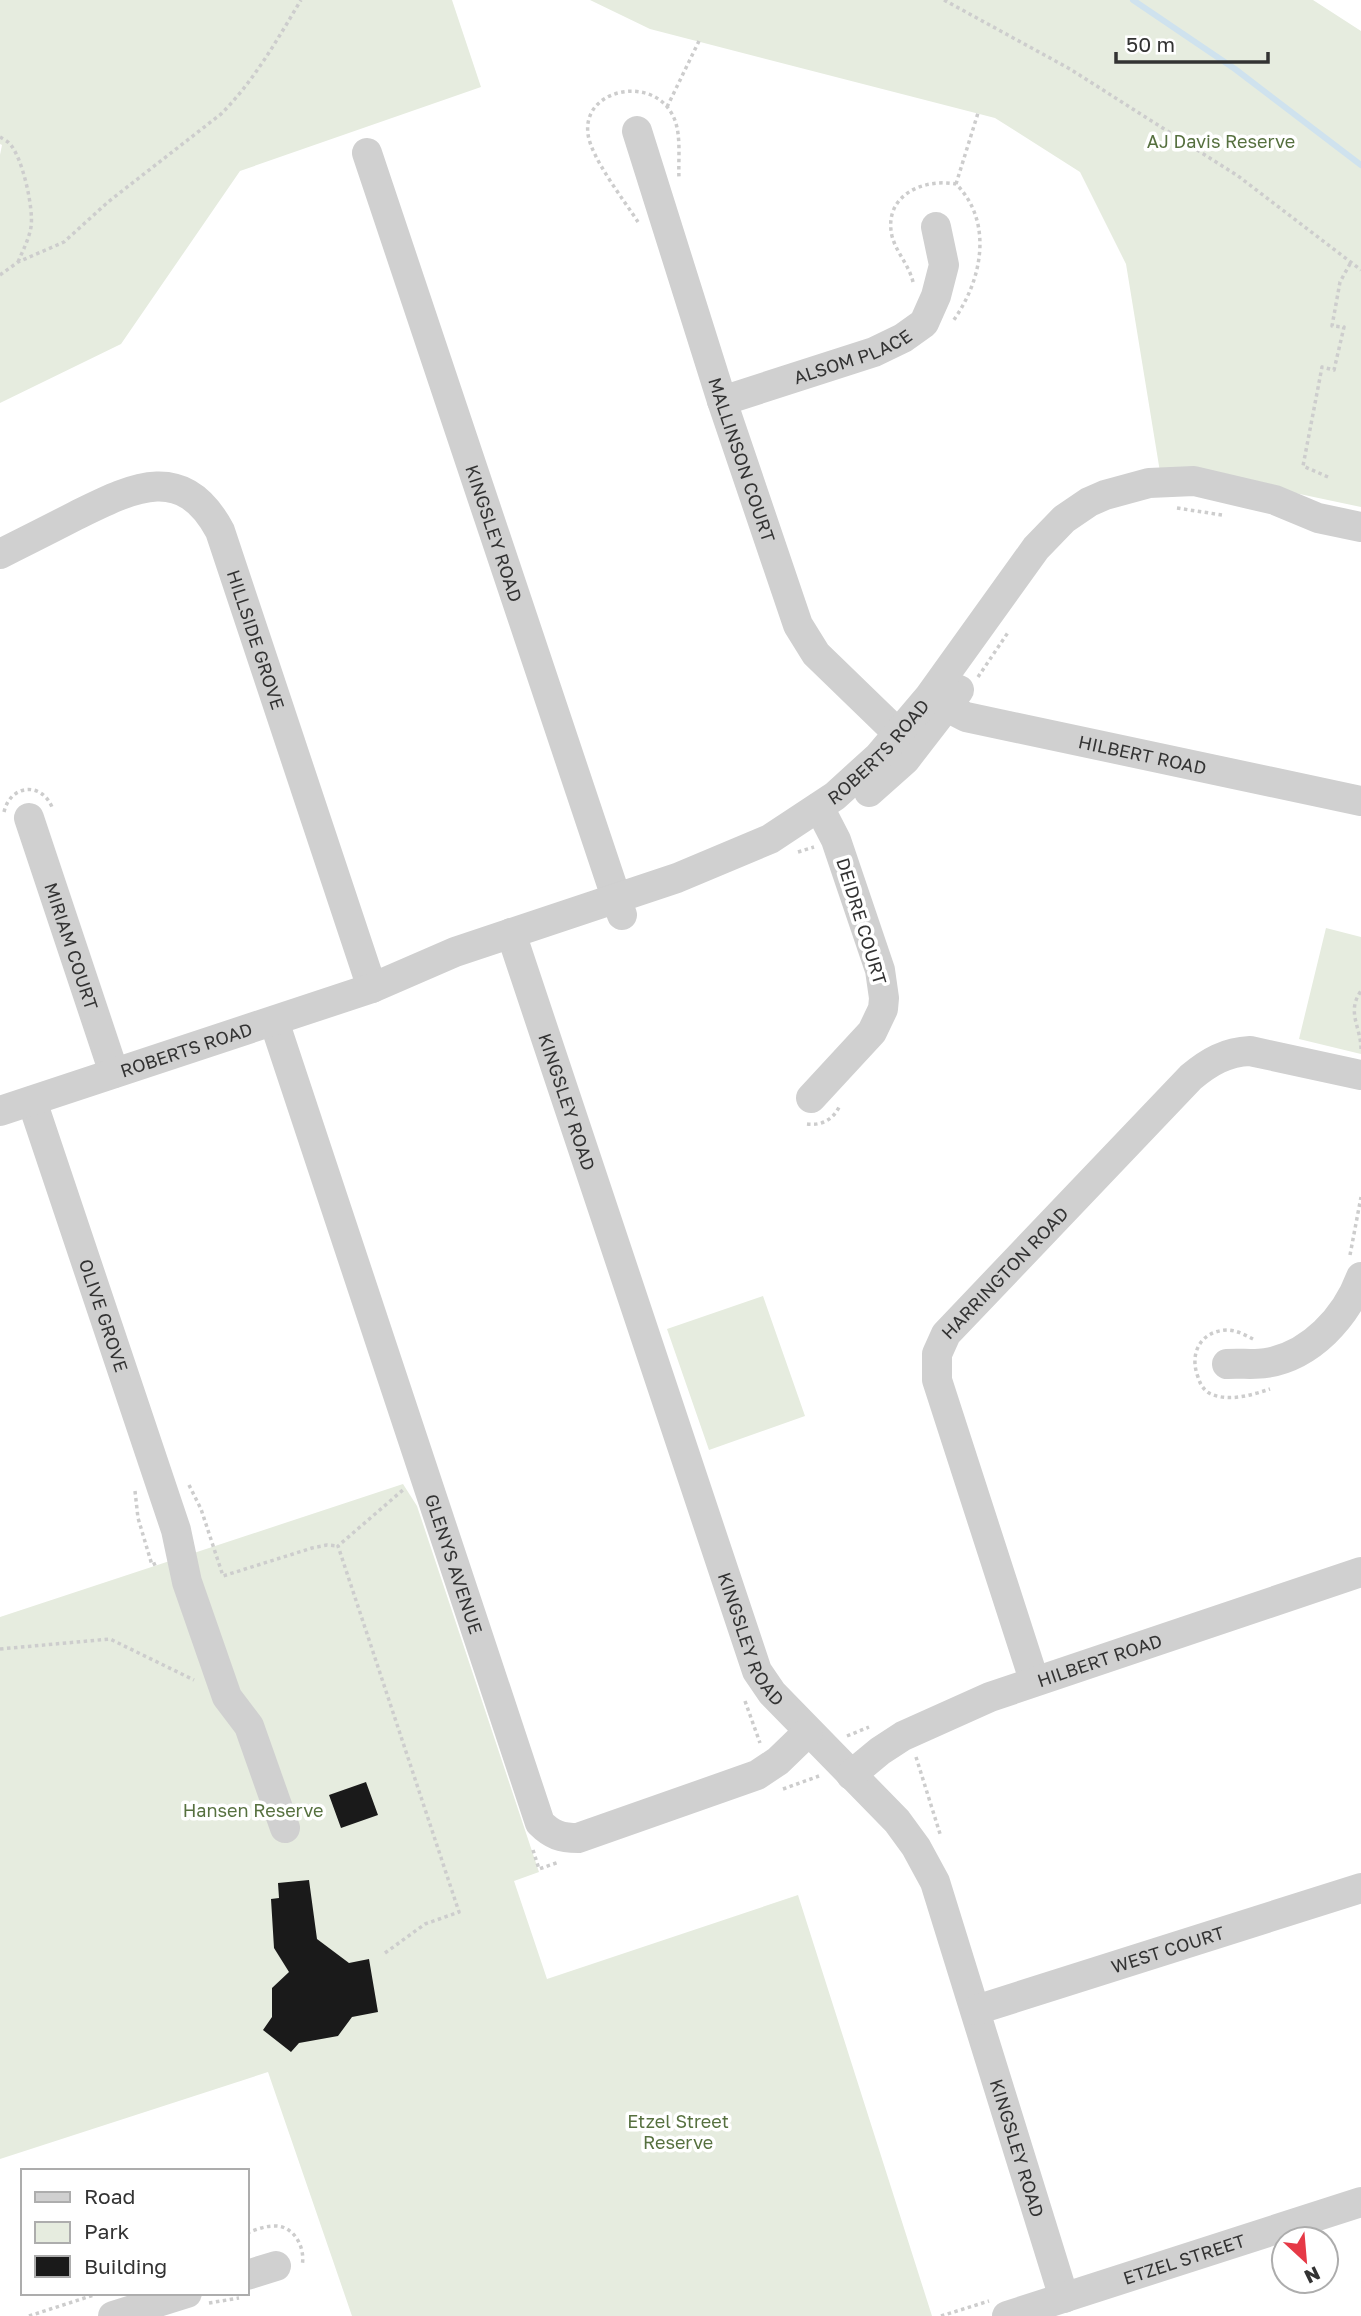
<svg xmlns="http://www.w3.org/2000/svg" width="1361" height="2316" font-family="'Golos Text',sans-serif">
<rect width="100%" height="100%" fill="#fff"/>
<!-- park -->
<path fill="#e6ecdf" d="M0,0H452L481,87L240,171L121,344L0,403V155L2,145L0,144Z
M590,0H1313L1361,31V507L1201,473L1160,472L1126,264L1080,172L995,118L650,29Z
M1326,928L1361,937V1054L1299,1039Z
M763,1296L805,1416L709,1450L667,1329Z
M403,1484L417,1506L539,1872L514,1881L547,1979L798,1895L932,2316H352L268,2072L0,2159V1617Z"/>
<g fill="none" stroke-linecap="round" stroke-linejoin="round">
<!-- stream -->
<path stroke="#cfe2ee" stroke-width="6" d="M1133,0L1235,69L1361,165"/>
</g>
<!-- building -->
<path fill="#1a1a1a" d="M366,1782L378,1815L341,1828L329,1795Z
M309,1880L317,1939L349,1963L369,1959L378,2012L352,2017L338,2036L299,2043L291,2052L263,2030L272,2017V1988L289,1972L274,1948L271,1899L279,1898L278,1883Z"/>
<g fill="none" stroke-linecap="round" stroke-linejoin="round">
<!-- path -->
<path stroke="#cdcdcd" stroke-width="3.5" stroke-dasharray="3.5 3.5" stroke-linecap="butt" d="M944,0L1070,69L1238,176L1361,270
M667,107L699,41
M0,137C3,139 7,141 9,143C22,155 34,209 31,227C29,239 23,250 18,262
M956,184L978,113
M638,222C624,200 591,158 588,134C582,89 651,75 672,114C682,131 678,158 679,178
M0,275L18,262L64,242L108,202L221,114C254,81 277,40 301,0
M913,282C909,265 896,252 892,236C883,196 922,178 956,184C994,222 982,281 953,321
M1328,477L1303,466L1322,367L1334,370L1344,327L1332,326L1340,282L1351,262
M1177,508L1222,515
M978,677L1009,631
M4,812C10,785 41,781 52,807
M798,852L814,847
M1361,1049C1361,1027 1346,1012 1361,991
M807,1124C822,1126 834,1119 840,1105
M1350,1255L1361,1197
M1253,1339C1245,1335 1236,1330 1227,1330C1200,1331 1189,1354 1198,1377C1200,1384 1204,1391 1211,1394C1229,1402 1252,1395 1270,1389
M189,1485L201,1509L223,1576L312,1548L327,1545L338,1546
M135,1491L138,1518L152,1565L159,1562
M0,1649L110,1639L194,1680
M745,1701L760,1743
M847,1736L869,1727
M916,1757L941,1837
M783,1789L819,1776
M533,1850L539,1869L559,1862
M385,1953L425,1924L459,1912L338,1546L404,1489
M247,2233C255,2230 264,2226 274,2226C294,2225 306,2248 302,2266
M209,2303L239,2298
M29,2316L100,2293
M941,2316L989,2301"/>
<!-- minor -->
<g stroke="#d0d0d0" stroke-width="30">
<path id="s1" d="M637,131L722,401L798,625L816,654L913,748"/>
<path id="s2" d="M367,153L622,915"/>
<path id="s3" d="M722,401L874,352L903,338L924,323L936,296L944,265L936,227"/>
<path id="s4" d="M0,554C26,541 52,528 77,515C132,488 183,461 220,531L372,988"/>
<path id="s5" d="M929,698L966,717L1361,801"/>
<path d="M869,792L905,760L959,690"/>
<path id="s6" d="M29,818L114,1073"/>
<path id="s7" d="M511,933L757,1671L772,1693L897,1821L916,1847L935,1882L1064,2298"/>
<path id="s8" d="M274,1021L540,1823C552,1835 561,1838 578,1838L757,1775L778,1761L808,1732"/>
<path d="M811,1098L872,1032L883,1009L884,998L880,970L836,840L819,807"/>
<path id="s9" d="M32,1101L176,1530L187,1582L227,1697L249,1726L285,1828"/>
<path id="s10" d="M0,1111L372,988L455,952L677,878L770,839L835,796L879,756L929,697L1036,548L1064,519L1089,502L1105,495L1149,483L1194,481L1275,500L1318,518L1361,527"/>
<path d="M1227,1364C1240,1363 1254,1365 1266,1363C1311,1356 1346,1317 1361,1277"/>
<path id="s11" d="M1034,1680L937,1380V1354L946,1334L1191,1077C1209,1062 1226,1052 1250,1051L1361,1075"/>
<path id="s12" d="M851,1775L880,1751L903,1736L990,1697L1361,1572"/>
<path id="s13" d="M976,2010L1361,1888"/>
<path d="M247,2275L276,2266"/>
<path d="M113,2316L187,2293"/>
<path id="s14" d="M1007,2316L1361,2202"/>
</g>
</g>
<g text-anchor="middle" dominant-baseline="central" stroke-width="7" stroke-linejoin="round" paint-order="stroke">
<!-- park labels -->
<g font-size="18" fill="#56703f" stroke="#fff">
<text x="1221" y="141">AJ Davis Reserve</text>
<text x="253" y="1810">Hansen Reserve</text>
<text x="678" y="2121">Etzel Street<tspan x="678" dy="21">Reserve</tspan></text>
</g>
<!-- street labels -->
<g font-size="18" fill="#333" stroke="#fff">
<text stroke="none"><textPath href="#s3" startOffset="138">ALSOM PLACE</textPath></text>
<text stroke="none"><textPath href="#s1" startOffset="345">MALLINSON COURT</textPath></text>
<text stroke="none"><textPath href="#s2" startOffset="401">KINGSLEY ROAD</textPath></text>
<text stroke="none"><textPath href="#s4" startOffset="368">HILLSIDE GROVE</textPath></text>
<text stroke="none"><textPath href="#s10" startOffset="957">ROBERTS ROAD</textPath></text>
<text stroke="none"><textPath href="#s5" startOffset="222">HILBERT ROAD</textPath></text>
<text transform="translate(862 921) rotate(73)">DEIDRE COURT</text>
<text stroke="none"><textPath href="#s6" startOffset="135">MIRIAM COURT</textPath></text>
<text stroke="none"><textPath href="#s10" startOffset="196">ROBERTS ROAD</textPath></text>
<text stroke="none"><textPath href="#s7" startOffset="178">KINGSLEY ROAD</textPath></text>
<text stroke="none"><textPath href="#s11" startOffset="448">HARRINGTON ROAD</textPath></text>
<text stroke="none"><textPath href="#s9" startOffset="226">OLIVE GROVE</textPath></text>
<text stroke="none"><textPath href="#s8" startOffset="572">GLENYS AVENUE</textPath></text>
<text stroke="none"><textPath href="#s7" startOffset="746">KINGSLEY ROAD</textPath></text>
<text stroke="none"><textPath href="#s12" startOffset="276">HILBERT ROAD</textPath></text>
<text stroke="none"><textPath href="#s13" startOffset="201">WEST COURT</textPath></text>
<text stroke="none"><textPath href="#s7" startOffset="1334">KINGSLEY ROAD</textPath></text>
<text stroke="none"><textPath href="#s14" startOffset="186">ETZEL STREET</textPath></text>
</g>
</g>
<!-- legend -->
<rect x="21" y="2169" width="228" height="126" fill="#ffffff" stroke="#adadad" stroke-width="2"/>
<rect x="35" y="2192" width="35" height="10" fill="#d0d0d0" stroke="#adadad" stroke-width="2"/>
<text x="84" y="2204" font-size="21" fill="#333333">Road</text>
<rect x="35" y="2222" width="35" height="21" fill="#e6ecdf" stroke="#adadad" stroke-width="2"/>
<text x="84" y="2239" font-size="21" fill="#333333">Park</text>
<rect x="35" y="2256" width="35" height="21" fill="#1a1a1a" stroke="#adadad" stroke-width="2"/>
<text x="84" y="2274" font-size="21" fill="#333333">Building</text>
<!-- north arrow -->
<g transform="translate(1305 2260) rotate(154)"><circle r="33" fill="#ffffff" stroke="#adadad" stroke-width="2"/>
<path d="M0-5L12 26L0 18L-12 26Z" fill="#e63946"/>
<text y="-10" font-size="19" font-weight="bold" text-anchor="middle" fill="#333333">N</text>
</g>
<!-- scale -->
<path d="M1116 52v10h152v-10" fill="none" stroke="#333333" stroke-width="3.5"/>
<text x="1126" y="52" font-size="21" fill="#333333" stroke="#ffffff" stroke-width="5" paint-order="stroke">50 m</text>
</svg>
